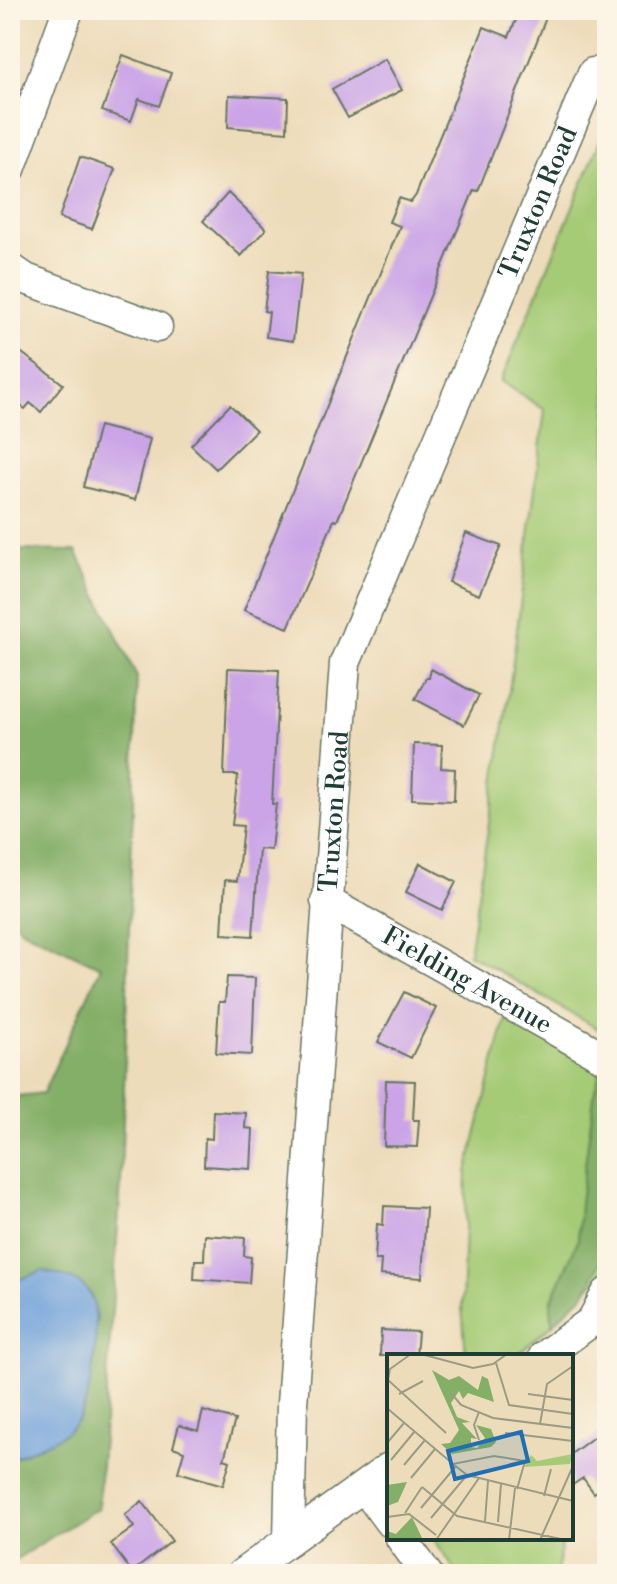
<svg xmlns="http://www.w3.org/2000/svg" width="617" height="1584" font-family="'Libre Bodoni',serif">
<rect width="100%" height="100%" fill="#fcf5e5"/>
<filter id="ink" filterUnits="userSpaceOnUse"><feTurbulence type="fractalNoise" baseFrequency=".0125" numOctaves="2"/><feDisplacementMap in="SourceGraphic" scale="16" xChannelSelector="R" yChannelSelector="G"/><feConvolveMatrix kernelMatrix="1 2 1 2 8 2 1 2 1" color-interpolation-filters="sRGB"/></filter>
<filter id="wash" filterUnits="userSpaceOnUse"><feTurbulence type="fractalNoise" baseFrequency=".006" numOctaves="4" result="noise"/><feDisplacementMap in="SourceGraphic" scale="32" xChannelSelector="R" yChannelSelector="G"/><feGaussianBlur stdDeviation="1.8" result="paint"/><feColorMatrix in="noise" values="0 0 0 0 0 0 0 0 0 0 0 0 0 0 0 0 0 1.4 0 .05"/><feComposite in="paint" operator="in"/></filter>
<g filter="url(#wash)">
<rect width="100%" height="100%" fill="#eddcba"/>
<!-- green -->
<path fill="#a5cb76" stroke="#628455" stroke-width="2" d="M607,124V1034L469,954L509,692L545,410L501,381Z
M505,1018L607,1070V1269L552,1325L515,1356H466L462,1307L467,1172Z
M433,1538H562L557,1574H458Z"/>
<!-- forest -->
<path fill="#84af67" stroke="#52764e" stroke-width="2" d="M10,550L76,551L137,677L121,1183L98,1508L10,1563V1460L51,1441L88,1393L97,1317L91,1294L42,1271L10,1283V1097L43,1093L101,967L23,930L10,917Z
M602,1068L607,1070V1249L585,1293L552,1325L551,1302L578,1240L580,1203L595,1089Z"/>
<!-- water -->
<path fill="#6fa2db" stroke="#477088" stroke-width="2" d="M42,1271C60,1275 80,1277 90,1294C103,1316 92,1399 78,1420C64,1441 31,1447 10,1460V1283Z"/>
<g id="blocks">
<!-- building -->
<path fill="#caa4e7" d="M520,10H549L478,191L474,190L337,521L334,520L288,628L244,610L400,226L389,222L399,198L411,202L416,195L484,27L509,37Z
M123,55L171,73L159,106L139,99L131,121L102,111Z
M385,59L402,90L348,118L332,89Z
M229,95L288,98L287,132L228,127Z
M80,157L115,169L92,229L59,218Z
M228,193L266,229L241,256L203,221Z
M269,271L301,274L293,341L266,337L269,312L264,311Z
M10,344L63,384L41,412L30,403L25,409L10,398Z
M230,405L256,430L216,469L191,445Z
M99,426L150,439L135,500L83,487Z
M466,533L501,546L479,595L448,582Z
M228,668L279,670L272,804H276L271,850L259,849L253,936L222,934L225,880L237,881L243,826L232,825L238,775H224Z
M431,669L479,695L464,725L415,699L426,678H429Z
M414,744L442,745L441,768L455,769L454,801L412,799Z
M420,863L456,882L442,910L406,892Z
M227,977L255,978L252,1055L216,1053L219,1002H225Z
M404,992L436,1008L411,1058L378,1042Z
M386,1080L415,1081L413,1120H419L417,1147L384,1146Z
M213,1111L246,1113L245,1128L253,1129L251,1169L204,1166L205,1138L212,1139Z
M384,1206L426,1208L422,1278L380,1275L381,1260H375L377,1224L383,1225Z
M205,1235L245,1238L244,1256L251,1257L249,1283L194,1279L195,1260H204Z
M381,1330L418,1332L416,1356H380Z
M203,1411L235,1420L224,1459L230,1461L223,1485L178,1472L184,1451L173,1447L179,1425L198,1431Z
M607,1427V1484L594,1493L583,1478L571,1486V1454Z
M142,1501L172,1541L132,1572L111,1544L134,1527L125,1515Z"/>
</g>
</g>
<g filter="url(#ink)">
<use href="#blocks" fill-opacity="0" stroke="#677563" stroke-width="2"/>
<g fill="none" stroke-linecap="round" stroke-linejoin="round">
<defs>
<g id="minor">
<path d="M10,169L68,10"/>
<path d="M10,268L26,279L157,327"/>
<path id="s1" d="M326,901L607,1059"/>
<path d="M544,1356L592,1321L607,1293"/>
<path d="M364,1487L389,1521"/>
<path d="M401,1538L427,1574"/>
<path d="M289,1540L389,1468"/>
<path id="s2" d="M242,1574L289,1540L292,1404L345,663L593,73L607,81"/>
</g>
</defs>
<!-- minor casing -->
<use href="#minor" stroke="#677563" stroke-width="33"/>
<!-- minor -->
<use href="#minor" stroke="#fff" stroke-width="30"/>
</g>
</g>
<g text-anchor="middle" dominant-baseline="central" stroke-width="8" stroke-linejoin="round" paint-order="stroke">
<!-- street labels -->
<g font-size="26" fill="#1f3d34" stroke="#fcf5e5">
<text stroke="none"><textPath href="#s2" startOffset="1436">Truxton Road</textPath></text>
<text stroke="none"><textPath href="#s2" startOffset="788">Truxton Road</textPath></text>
<text stroke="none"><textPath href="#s1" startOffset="162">Fielding Avenue</textPath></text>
</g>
</g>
<!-- overview -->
<g transform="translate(387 1354)">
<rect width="186" height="186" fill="#eddcba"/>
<path d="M186,100L183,110L137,113L144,101L150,107Z" fill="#a5cb76"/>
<path d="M45,16L62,26L72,22L91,36L95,22L101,25L107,48L81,39L76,45L72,37L64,49L70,63L83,68L75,69L90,85L84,84V93L90,94L98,84L89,71L104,75L109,88L104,93L65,100L54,90L63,89L72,76ZM20,128L11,148L0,152V131ZM25,163L36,186H0V177L9,180Z" fill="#84af67"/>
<path fill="none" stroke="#9b9c84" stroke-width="2" d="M24,0L3,15L1,26L59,79M34,0L86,14L106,10L120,0M109,9L122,51L186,60M64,39L74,51L106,64L186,74M12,40L36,27M141,40L186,46M1,55L66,110L107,102L138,107L130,135M92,58L87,71L92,86M153,70L160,30L186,12M118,79L186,87M0,89L17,69M4,106L28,77M66,110L80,121L186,147M17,111L38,86M24,124L48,95M35,133L70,162L178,186M157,142L164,115M34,154L69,112M18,159L35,133M0,163L22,160L49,181M44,164L80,121M98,167L101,127M111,168L114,130M49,186L92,124M122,186L128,134M153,186L186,112"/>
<path fill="#1f6fb2" fill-opacity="0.15" stroke="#1f6fb2" stroke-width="4" d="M134,78L141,107L68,125L61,97Z"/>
<rect width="186" height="186" fill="none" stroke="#1f3d34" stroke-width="4"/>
</g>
<!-- margin -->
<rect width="617" height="1584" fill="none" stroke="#fcf5e5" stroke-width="40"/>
</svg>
